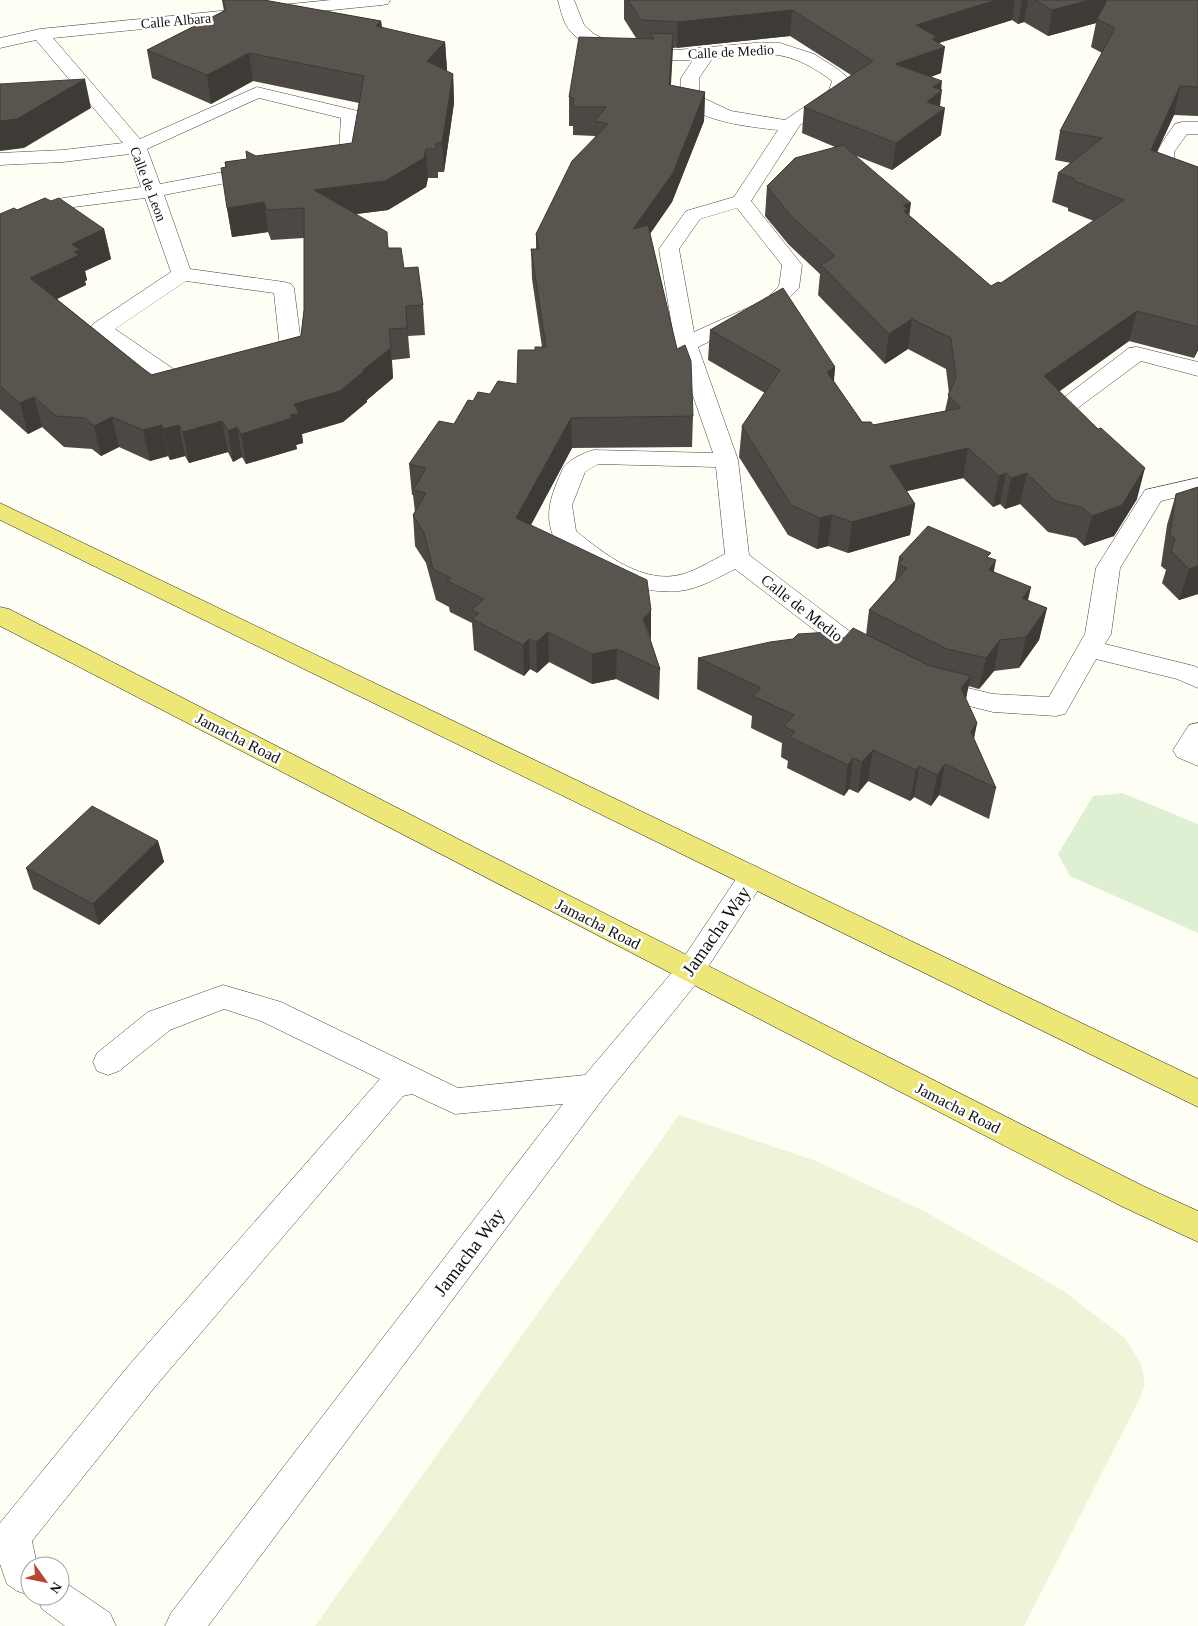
<svg xmlns="http://www.w3.org/2000/svg" width="1198" height="1626" font-family="'Times New Roman',serif">
<rect width="100%" height="100%" fill="#fefef5"/>
<!-- farmland -->
<path fill="#f0f3d7" d="M679,1115L816,1161L924,1211L1062,1290L1125,1338L1141,1364L1145,1385L1138,1402L1024,1626H315Z"/>
<!-- pitch -->
<path fill="#dfefd2" d="M1122,793L1198,824V933L1070,876L1058,854L1093,796Z"/>
<g fill="none" stroke-linecap="round" stroke-linejoin="round">
<defs>
<path id="minor" d="M331,0H390L388,4L382,5L53,38L140,139L257,87L358,111L360,115L357,154L355,158L322,165L315,163L312,159L315,155L339,150L341,118L259,98L147,149L160,184L260,165L267,167L270,171L267,175L164,195L190,269L284,282L291,284L294,288L302,351L299,356L197,394L189,396L181,394L93,334L90,329L93,324L171,272L145,198L74,207L0,238V225L63,198L141,187L130,154L63,162L0,165V153L63,150L123,143L36,40L0,48V38L40,29ZM186,281L274,293L280,348L191,381L115,329Z
M558,0H574L584,25L594,34L608,41L638,48L677,50L754,43H780L814,54L839,70L850,80L843,97L800,125L751,201L802,265L799,288L779,308L698,347L738,460L749,555L873,649L877,655L873,661L864,664L855,661L735,569C717,578 699,589 679,591C639,595 602,575 571,552C564,547 554,541 552,533C544,509 554,490 563,468C570,459 583,453 594,450L713,453L675,344L659,249L686,211L734,197L778,130C751,127 697,122 681,98V78L693,60C657,61 597,61 571,32C563,23 561,11 558,0ZM754,54C785,52 807,62 832,81L829,90L785,120L731,111L699,96V78L712,59ZM737,208L782,265L779,286L765,300L694,332L679,249L700,219ZM598,464L716,467L725,554C711,561 697,570 683,574C644,586 603,553 576,531L572,505L585,472Z
M1182,122H1198V134H1187L1174,152L1176,173L1198,185V199L1160,180C1146,160 1164,140 1175,124Z
M1137,347L1198,362V376L1141,361L1075,410L1092,428L1089,433C1073,437 1060,423 1051,410L1054,405L1129,348Z
M1198,478V492L1161,501L1120,568L1111,634L1105,644L1194,666L1198,668V688L1177,679L1096,659L1065,714L1056,716L993,712L921,694L917,688L921,682L930,679L993,694L1049,697L1085,634L1096,568L1145,490Z
M1198,723V766L1177,757L1173,750L1189,725Z
M752,867L762,870L766,878L700,979L605,1096L208,1626H165L171,1613L563,1104L455,1114L412,1094L403,1096L154,1388L32,1541L36,1560L44,1566H30L32,1596L17,1591L7,1584L0,1564V1523L130,1364L380,1079L261,1021L224,1009L170,1030L119,1071L108,1075L97,1071L93,1062L97,1053L148,1012L223,985L281,1002L458,1088L585,1075L680,963L742,870Z
M60,1579L110,1613L116,1626H65L42,1609L36,1596H60Z"/>
<path id="major" d="M0,503L1198,1079V1107L0,520Z
M0,607L9,609L505,863L1143,1186L1198,1211V1242L1121,1206L0,626Z"/>
</defs>
<!-- minor casing -->
<use href="#minor" stroke="#444" stroke-width="1"/>
<!-- major casing -->
<use href="#major" stroke="#222" stroke-width="1"/>
<!-- minor -->
<use href="#minor" fill="#fff" fill-rule="evenodd"/>
<!-- major -->
<use href="#major" fill="#ece777" fill-rule="evenodd"/>
</g>
<!-- wall -->
<path fill="#4d4843" fill-rule="evenodd" d="M222,0H264L381,21L382,28L445,42L447,70L446,71L453,74L454,103L444,172H438V178H428L426,187L388,210L356,214L389,248L404,268L423,305L425,335L408,336L410,358L392,360L393,378L367,400V402L343,422L302,434L303,443L296,445L297,449L246,464L242,457L233,462L228,452L189,463L185,456L170,460L168,456L150,461L119,447L101,456L92,449L64,447L42,427L28,434L0,409V214L51,201L104,229L111,259L85,271L87,280L85,281L86,285L57,299L151,375L301,336L304,310V238L271,240L268,232L232,237L227,208L225,162L247,159L256,156L352,143L359,103L253,81L211,104L152,78L147,50L224,11Z
M624,0H1107L1106,2L1198,0V116L1174,115L1157,152L1198,167V350L1194,358L1129,341L1059,391L1137,499L1114,536L1084,546L1076,538L1048,532L1020,504L1005,509L1000,504L993,507L963,478L907,491L915,504L910,535L848,553L828,546L817,549L788,535L739,457L742,426L765,393L708,360L710,330L835,367L834,381L862,422L873,425L945,411L949,393L946,369L908,349L885,364L818,295L820,274L789,245L765,216L767,186L835,147L802,133L804,107L851,75L790,36L673,48L671,85L705,92L704,121L672,202L650,234L677,349L693,416L692,447L572,448L531,525L651,641L660,669L659,700L616,679L592,684L549,662L537,673L530,669L524,676L474,650L472,623L450,612L449,607L436,600L426,563L415,546L413,515L415,512L413,495H412L409,464L454,424L473,401L517,384L535,350L542,347L532,279L531,249H536V234L595,137V136L573,135V126H569V97L636,38L624,19ZM1012,20L1018,24L1024,22L1048,36L1096,23L1091,47L1102,53L1060,131L1055,160L1071,163L1058,173L1052,202L1068,208V211L1094,221L1001,283L991,286L909,215L854,155L892,170L941,135L940,106L942,90L931,77L941,73L938,43Z
M1198,487V594L1179,600L1162,583L1166,570L1161,566L1167,525L1176,494Z
M899,557L990,558L994,572L1028,601L1047,608L1039,640L1019,668L994,671L979,689L968,686L966,699L977,723L974,739L996,788L989,819L939,795L931,806L914,797L910,801L868,781L858,793L849,789L844,796L787,768L788,761L781,757L782,743L751,728L752,716L697,689L698,658L866,635L869,610L895,580Z
M158,841L164,862L99,925L33,889L26,868Z"/>
<!-- shaded-wall -->
<path fill="#3e3b37" d="M996,0H1015L1012,20L936,44L945,47L941,73L892,90L895,64L916,25Z
M1022,0H1028L1024,22L1018,24Z
M1090,0H1107L1102,21L1097,19L1096,23L1048,36L1052,10Z
M792,10L790,36L677,48L678,22Z
M381,21L384,50L376,26Z
M673,34L672,62L668,114L669,85Z
M445,42L447,70L429,90L427,61Z
M249,53L253,81L211,104L207,75Z
M453,74L454,103L444,172L442,143Z
M85,79L91,108L24,148L0,151V121Z
M942,81L939,112L945,108L941,135L892,170L896,143L927,102L933,87Z
M1180,86L1174,115L1144,179L1151,150Z
M705,92L704,121L672,202L633,258V229Z
M426,149L428,178L426,187L388,210L317,219L314,190Z
M264,202L268,232L232,237L227,208Z
M911,203L907,232L903,205Z
M104,229L111,259L85,271L87,280L85,281L86,285L38,308L30,278L72,244Z
M406,306L408,336L410,358L407,328Z
M1137,311L1129,341L1038,407L1044,376Z
M912,319L908,349L885,364L889,334Z
M389,329L393,378L367,400V402L343,422L302,434L303,443L296,445L297,449L246,464L241,434L290,415L294,404L363,370Z
M1198,342V350L1194,358Z
M835,367L832,397L827,372Z
M34,397L42,427L28,434L20,403Z
M112,417L119,447L101,456L94,426Z
M571,418L572,448L518,549L516,518Z
M222,421L228,452L189,463L183,432Z
M162,425L168,456L150,461L143,430Z
M179,425L185,456L170,460L163,429Z
M237,427L242,457L233,462L228,431Z
M968,448L963,478L886,496L890,466Z
M1145,468L1137,499L1114,536L1084,546L1092,516Z
M1006,473L1000,504L993,507L999,476Z
M1027,473L1020,504L1005,509L1011,478Z
M915,504L910,535L848,553L852,522Z
M832,515L828,546L817,549L820,518Z
M996,560L990,592L989,570Z
M1198,566V594L1179,600L1189,569Z
M1031,587L1024,618L1022,598Z
M1047,608L1039,640L1019,668L1026,637Z
M651,610V641L643,619Z
M548,632L549,662L537,673L536,642Z
M529,639L530,669L524,676L523,645Z
M1000,640L994,671L979,689L986,658Z
M617,649L616,679L592,684V654Z
M971,676L964,707L961,688Z
M977,723L970,754L971,732Z
M873,750L868,781L858,793L862,762Z
M853,758L849,789L844,796L848,765Z
M945,764L939,795L931,806L937,775Z
M919,766L914,797L910,801L916,770Z
M158,841L164,862L99,925L93,904Z"/>
<!-- building -->
<path fill="#59544e" stroke="#3e3b37" d="M223,0H264L381,21L376,26L445,42L427,61L453,74L442,143H436V149H426L424,158L385,181L314,190L387,232L388,248H401L404,268L418,267L423,305L406,306L407,328L389,329L391,348L363,370L364,371L340,391L294,404L299,413L290,415L292,418L241,434L237,427L228,431L222,421L183,432L179,425L163,429L162,425L143,430L112,417L94,426L85,418L56,416L34,397L20,403L0,386V214L14,208L17,210L45,198L51,201L59,198L104,229L72,244L80,250L74,252L79,255L30,278L151,375L301,336L304,310V208L267,210L264,202L227,208L221,168L226,167L225,162L247,159L246,151L256,156L352,143L364,76L249,53L207,75L147,50L226,10Z
M628,0H996L916,25L937,37L932,39L945,47L895,64L942,81L933,87L942,90L927,102L945,108L896,143L804,107L873,61L792,10L678,22L641,20Z
M1035,0H1090L1052,10Z
M1107,0H1198V87L1180,86L1151,150L1198,167V327L1137,311L1044,376L1098,429L1101,428L1145,468L1122,505L1092,516L1083,508L1055,501L1027,473L1011,478L1006,473L999,476L968,448L890,466L915,504L852,522L832,515L820,518L791,505L742,426L780,370L710,330L783,288L835,367L827,372L862,422H871L873,425L961,408L948,395L956,378L951,338L912,319L889,334L821,265L835,256L791,216L767,186L795,158L843,145L911,203L903,205L908,209L904,211L991,286L998,282L1001,283L1124,200L1074,181L1075,179L1058,173L1102,138L1060,131L1115,28L1097,19Z
M650,33L673,34L669,85L705,92L673,173L633,229L648,225L677,349L685,345L691,361L693,416L571,418L516,518L647,580L651,610L643,619L660,669L617,649L592,654L548,632L536,642L529,639L523,645L472,619L479,613L471,610L484,599L447,581L451,578L433,569L424,533L413,515L426,493L413,490L426,468L409,464L439,421L454,424L468,400L473,401L478,392L490,394L498,381L517,384L518,350H535V347H546L531,249H539L536,234L572,161L608,124L595,121L606,107H573L574,98L569,97L579,37L654,39Z
M85,79L17,119L0,121V84Z
M1198,487V566L1189,569L1171,551L1175,539L1170,535L1176,494Z
M928,526L991,553L987,557L996,560L989,570L1031,587L1022,598L1047,608L1026,637L1000,640L986,658L947,649L869,610L907,568L898,564L903,559L899,557Z
M853,628L930,666L971,676L961,688L977,723L971,732L996,788L945,764L937,775L919,766L916,770L873,750L862,762L853,758L848,765L790,737L795,732L784,726L794,715L753,696L761,688L698,658L770,642L793,639L798,634L831,632L844,638Z
M92,806L158,841L93,904L26,868Z"/>
<g text-anchor="middle" dominant-baseline="central" stroke-width="5" stroke-linejoin="round" paint-order="stroke">
<!-- far-street labels -->
<g font-size="14" fill="#111" stroke="#fff">
<text transform="translate(176 21) rotate(-5)">Calle Albara</text>
<text transform="translate(731 52) rotate(-3)">Calle de Medio</text>
<text transform="translate(148 184) rotate(69)">Calle de Leon</text>
</g>
<!-- street labels -->
<g font-size="16" fill="#111" stroke="#fff">
<text transform="translate(802 608) rotate(38)">Calle de Medio</text>
<text transform="translate(238 738) rotate(27)">Jamacha Road</text>
<text transform="translate(598 924) rotate(27)">Jamacha Road</text>
<text transform="translate(958 1108) rotate(27)">Jamacha Road</text>
</g>
<!-- near-street labels -->
<g font-size="19" fill="#111" stroke="#fff">
<text transform="translate(716 931) rotate(-55)">Jamacha Way</text>
<text transform="translate(469 1252) rotate(-53)">Jamacha Way</text>
</g>
</g>
<!-- north arrow -->
<g transform="translate(45 1581) rotate(123)"><circle r="24" fill="#ffffff" stroke="#a0a0a0"/>
<path d="M0-4L9 19L0 12L-9 19Z" fill="#b54734"/>
<text y="-8" font-size="14" font-weight="bold" text-anchor="middle" fill="#111111">N</text>
</g>
</svg>
